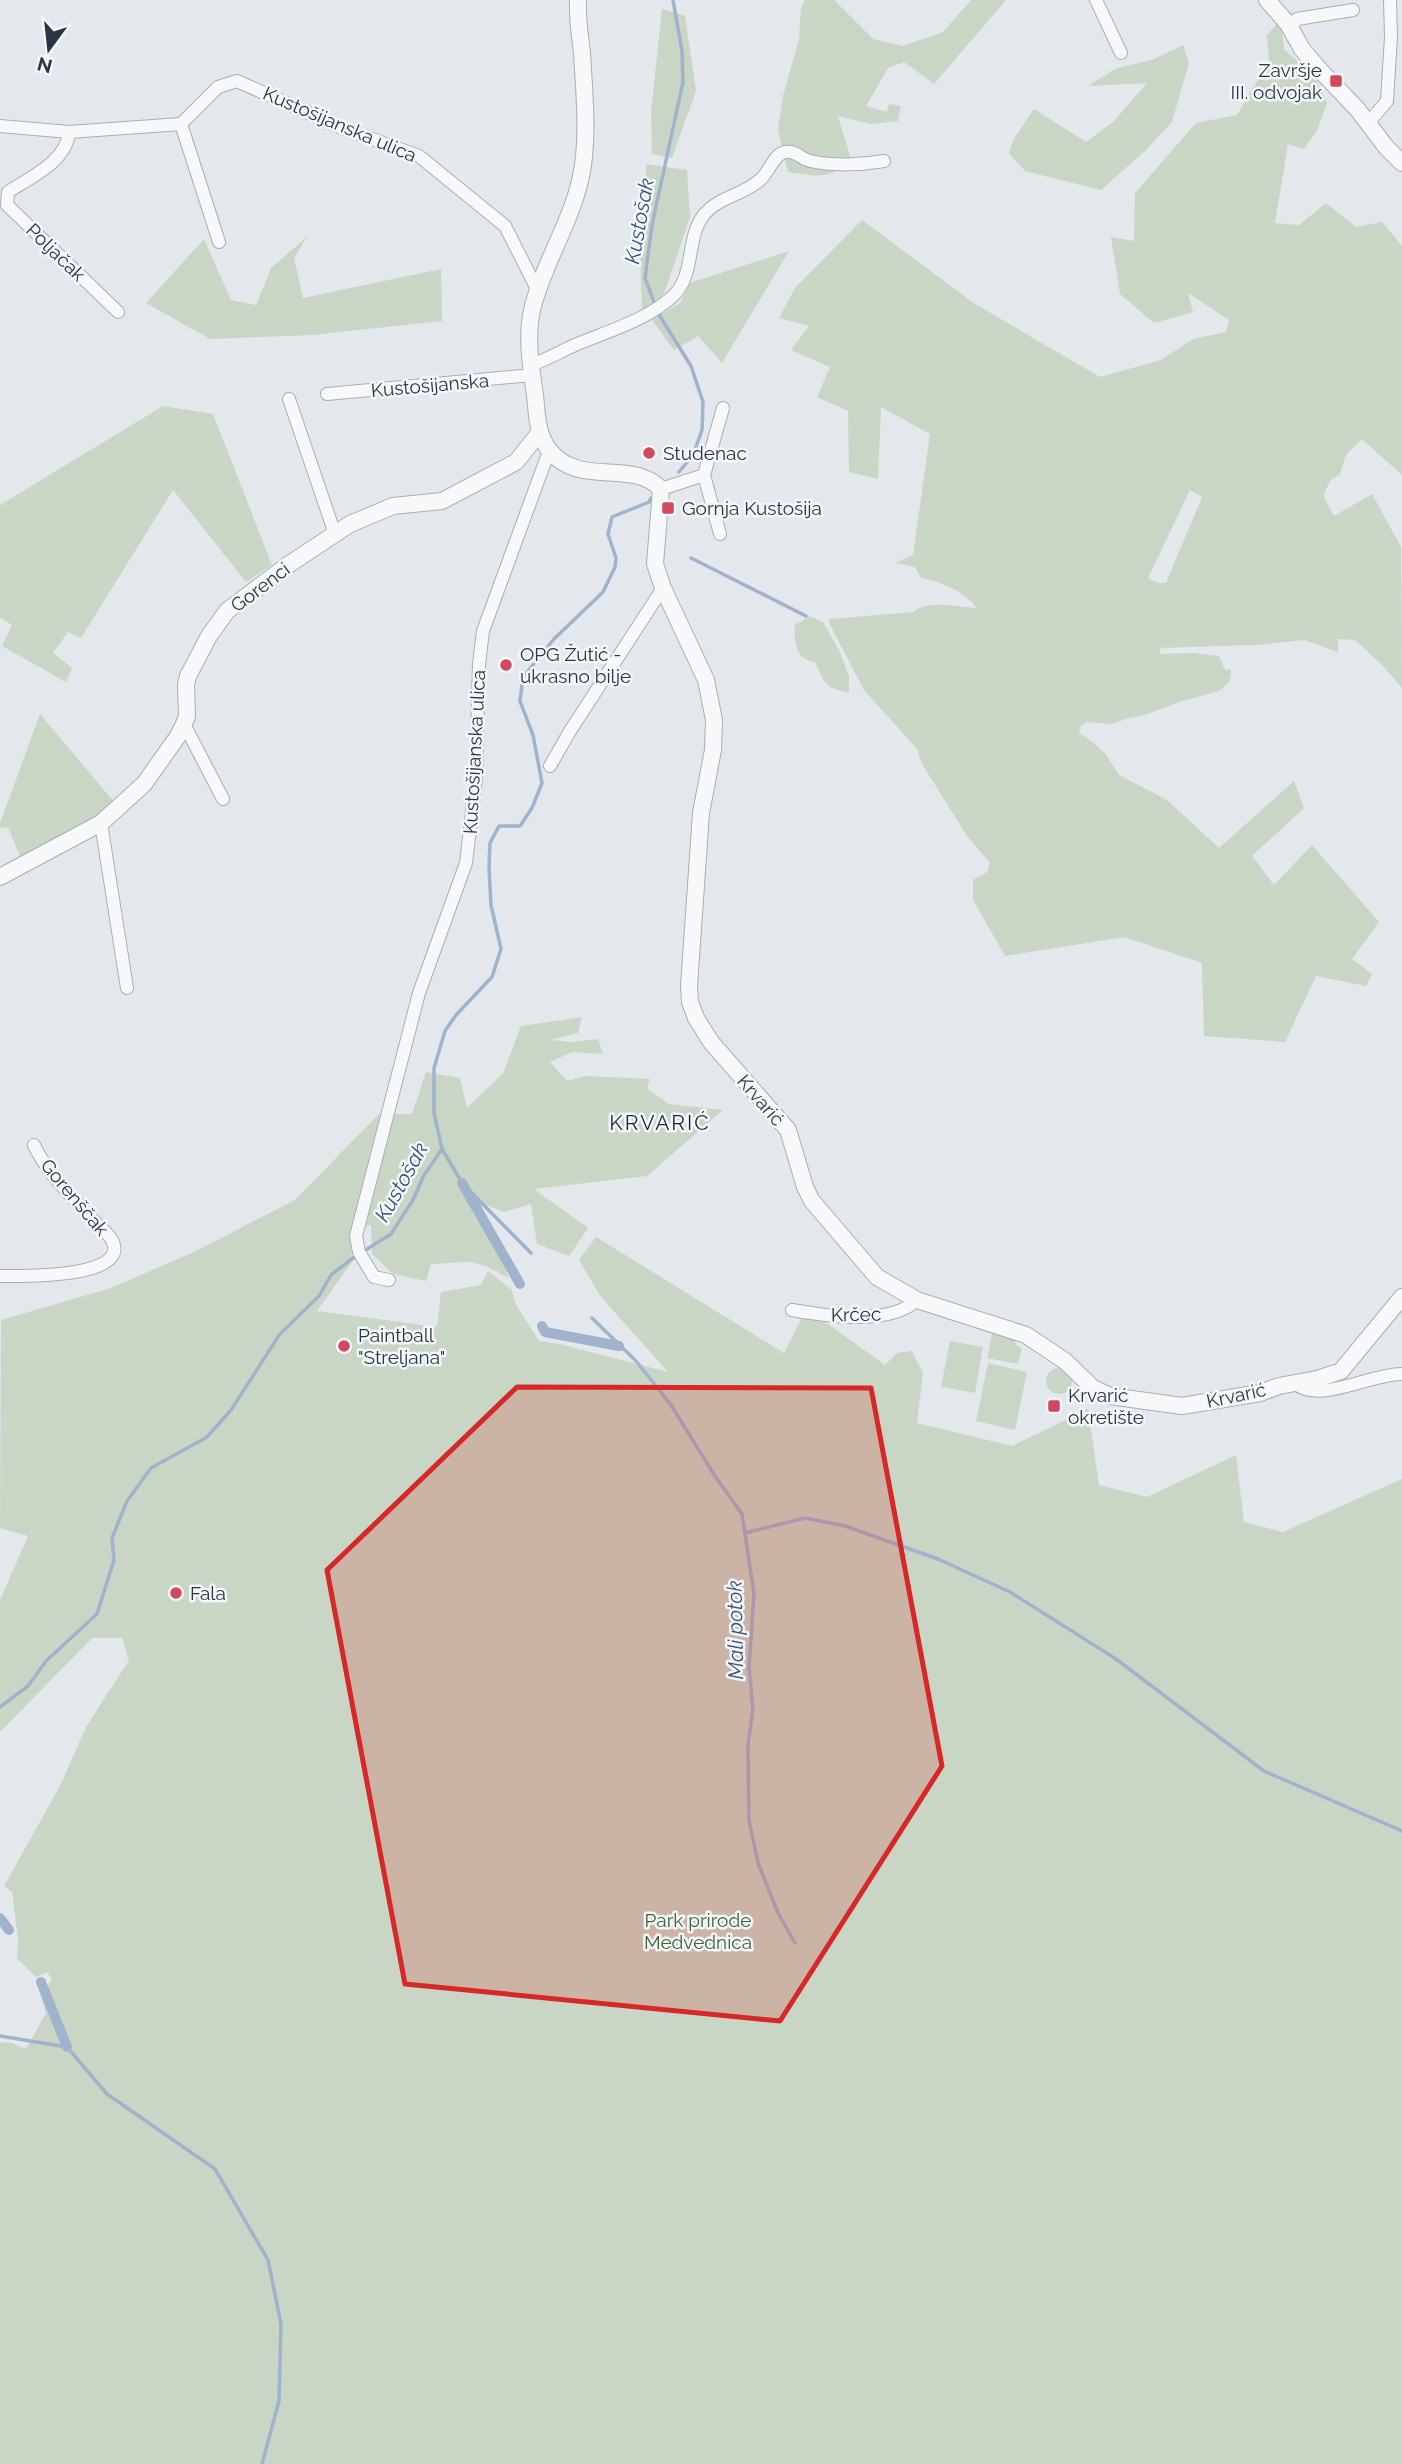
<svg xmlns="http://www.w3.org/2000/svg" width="1402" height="2464" font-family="Raleway,sans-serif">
<rect width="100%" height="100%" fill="#e4e7ec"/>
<!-- green -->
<path fill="#c9d6c5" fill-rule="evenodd" d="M805,0H834L873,39L903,46L943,32L971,0H1006L934,84L904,62L888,68L866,106L887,112L889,104L901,106L898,121L871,124L838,116L851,159C829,181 817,176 788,172L778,130L783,96L799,39L801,8Z
M662,9L685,16L696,91L672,158L652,154L651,112Z
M1281,18L1284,49L1316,79L1327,103L1317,131L1304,149L1288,144L1275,223L1299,225L1326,203L1356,227L1382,222L1402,246V475L1362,439L1346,455L1340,474L1331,480L1325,491L1324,497L1334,516L1372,494L1401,547L1402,688L1382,665L1355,640L1338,639V652L1304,640L1256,645L1161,648L1159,654L1194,653L1219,656L1225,670L1231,669L1230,681L1219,691L1182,701L1145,715L1129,718L1111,724L1087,722L1081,726L1079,734L1086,737L1105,753L1119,775L1167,800L1219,848L1294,781L1304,808L1252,856L1274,885L1312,845L1379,922L1352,959L1372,974L1366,986L1316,976L1285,1042L1204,1036L1202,963L1124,937L1005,956L973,900V880L987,872L990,863L967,836L922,764L917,749L864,690L829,623V619L913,612C929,599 957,607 976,608C967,592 939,581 921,578L915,567L895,563L913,555L930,434L881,407L878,479L849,472L848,411L817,397L830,367L791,350L809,326L779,318L795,288L862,220L975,304L1100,377L1161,360L1193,339L1226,332L1229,320L1188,293L1193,312L1154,323L1120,294L1111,237L1134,241L1135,193L1196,123L1237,115L1269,61L1267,36ZM1190,490L1202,497L1166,583H1158L1148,578Z
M1183,45L1189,63L1172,122L1146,150L1101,190L1025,171L1009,154L1013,140L1034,109L1086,142L1114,121L1147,83L1088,86L1117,68L1152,60Z
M646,164L687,170L690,217L664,294L642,310L639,223L647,206Z
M307,237L294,258L303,298L441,269L442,321L312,335L210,339L146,303L204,239L231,300L256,305L271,268Z
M789,251L722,363L698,336L674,350L652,320L680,303L690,283Z
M163,406L213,414L272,565L246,582L173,490L81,638L68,632L53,653L72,668L66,682L2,646L12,625L0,618V505Z
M810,616L823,622L839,650L849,676V692C825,689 824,682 815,662C795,659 794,642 795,625Z
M40,714L115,803L114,808L21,859L8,827L0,828V823Z
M582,1017L578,1033L550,1040L571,1042L598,1039L603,1054L572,1052L550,1062L567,1081L585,1076L650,1079L647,1088L669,1104L723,1110L647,1176L534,1189L588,1228L569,1256L537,1244L531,1204L504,1212L484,1204L474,1214L506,1269L508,1278L486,1266L470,1262L431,1264L426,1281L393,1274L372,1254L371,1225L351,1227L352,1262L317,1311L437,1327L441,1292L481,1285L488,1271L512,1290L515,1303L539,1341L560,1344L668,1372L601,1297L579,1260L596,1237L784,1353L803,1315L824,1321L885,1365L897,1353L912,1351L923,1373L917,1423L1012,1446L1088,1409L1099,1485L1147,1497L1236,1455L1244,1522L1283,1532L1402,1479V2464H0V2042L12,2043L26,2049L46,2013L41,1997L52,1979L47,1972L36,1977L17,1958L18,1939L12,1892L4,1886L60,1786L86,1727L129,1660L122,1638H92L0,1732V1600L28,1536L0,1528L1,1320L111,1288L194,1252L295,1200L379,1114H412L426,1072L460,1078L467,1108L503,1073L521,1026Z
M993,1329L1013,1338L1017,1346L1022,1348L1018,1364L987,1358Z
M950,1341L983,1347L975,1393L941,1387Z
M988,1363L1027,1372L1015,1430L976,1421Z
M1046 1381a13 13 0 1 1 26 0a13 13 0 1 1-26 0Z"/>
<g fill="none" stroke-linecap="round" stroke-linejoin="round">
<!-- stream -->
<path stroke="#9fb4cc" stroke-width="3.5" d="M673,0L682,51L683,82L652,225L645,278L658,313L691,366L703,402L702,430L693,455L679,472
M691,558L806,616
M442,1149L462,1183L531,1253
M364,1251L391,1234L413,1200L424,1175L442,1149L434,1113V1068L445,1031L456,1015L492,977L501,949L491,905L489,868L490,843L499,826H520L532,808L542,783L533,735L520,701L523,677L554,639L603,592L615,567L616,558L608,534L612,517L649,502L651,498
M592,1318L636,1361L671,1405L715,1476L742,1514L754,1594L749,1667L753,1709L748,1745L749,1820L758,1863L778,1913L795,1943
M745,1533L805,1518L845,1526L938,1559L1010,1592L1116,1659L1264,1771L1402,1831
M0,1707L28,1686L46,1661L97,1614L114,1560L112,1538L127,1501L151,1468L207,1437L231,1410L280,1334L319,1296L331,1275L357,1255
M0,2036L67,2047L107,2094L215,2169L268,2260L281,2324L279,2401L262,2464"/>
<!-- canal -->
<path stroke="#9fb4cc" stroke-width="10" d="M462,1183L520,1284
M542,1326L545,1332L619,1346
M0,1918L9,1930
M41,1982L67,2047"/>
<defs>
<path id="minor" d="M1096,0L1121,53
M1290,27L1297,19L1353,10
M1369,122L1387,101L1391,37L1390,0
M181,124L218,87L237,81L342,128L419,156L505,226L538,291
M181,124L219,242
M0,126L69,132
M118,312L7,205L8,192C31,177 67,161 69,132L181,124
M531,365C548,359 559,352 575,345C608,331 648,320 674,295C695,274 686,239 703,216C717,197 744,195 761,179C769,172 774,154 785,152C796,150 801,159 810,161C832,166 861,165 884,161
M327,394L532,375
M289,399L335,534
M661,489L704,475
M720,534L704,475L723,408
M184,724L223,799
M550,766L570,731L663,588
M101,823L127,988
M0,1276C20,1276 132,1279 112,1240C108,1233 100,1227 94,1221C73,1198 47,1173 34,1145
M389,1280L374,1277L359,1252L356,1236L419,993L466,863L476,777L479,664L483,631L549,451
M792,1310C826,1316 890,1326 917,1300
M1296,1384C1320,1404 1373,1373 1402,1374"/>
<path id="tertiary" d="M578,0C577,18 580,35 582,53C584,89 588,129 583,165C576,216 544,260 532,310C526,338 531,368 535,395C537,414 537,436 550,451C580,488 631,458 661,489L655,564L663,588L706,680L714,720L713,750L701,813L689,986L690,1002L696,1018L711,1042L788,1130L805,1187L812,1201L877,1277L917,1300L1026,1335L1065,1361L1093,1388L1110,1396L1182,1406L1260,1393L1279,1386L1317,1379L1341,1371L1402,1297
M1267,0L1288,24L1302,49L1318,68L1358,110L1386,147L1402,163
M0,877L101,823L144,784L178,736L184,724L187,716L186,685L188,676L209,636L227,611L288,565L350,524L393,506L442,501L516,462L540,432"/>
</defs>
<!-- minor casing -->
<use href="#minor" stroke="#a9aeb7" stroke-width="14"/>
<!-- tertiary casing -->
<use href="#tertiary" stroke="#a9aeb7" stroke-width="18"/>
<!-- minor -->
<use href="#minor" stroke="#f7f8fa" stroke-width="12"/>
<!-- tertiary -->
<use href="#tertiary" stroke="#f7f8fa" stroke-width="16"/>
</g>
<!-- marked area -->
<path fill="#d62828" fill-opacity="0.2" stroke="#d62828" stroke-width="5" stroke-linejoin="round" d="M517,1387L871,1388L942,1766L780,2021L405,1984L327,1570Z"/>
<!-- markers -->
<g fill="#d1495b" stroke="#f4f6f9" stroke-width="2.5">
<rect x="1329" y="74" width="14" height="14" rx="3.5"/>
<circle cx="649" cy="453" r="7"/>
<rect x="661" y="501" width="14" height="14" rx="3.5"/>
<circle cx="506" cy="665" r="7"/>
<circle cx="344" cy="1346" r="7"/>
<rect x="1047" y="1399" width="14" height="14" rx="3.5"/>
<circle cx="176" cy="1593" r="7"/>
</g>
<g text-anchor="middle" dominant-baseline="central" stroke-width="5" stroke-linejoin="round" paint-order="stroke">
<!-- poi labels -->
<g font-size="19" fill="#2b3445" stroke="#f4f6f9" text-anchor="start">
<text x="1322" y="70" text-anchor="end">Završje<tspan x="1322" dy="22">III. odvojak</tspan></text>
<text x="663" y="453">Studenac</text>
<text x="682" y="508">Gornja Kustošija</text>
<text x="520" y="654">OPG Žutić -<tspan x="520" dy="22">ukrasno bilje</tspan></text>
<text x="358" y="1335">Paintball<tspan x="358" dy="22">"Streljana"</tspan></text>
<text x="1068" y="1395">Krvarić<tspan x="1068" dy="22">okretište</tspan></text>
<text x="190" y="1593">Fala</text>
</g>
<!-- street labels -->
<g font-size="19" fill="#2b3445" stroke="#f4f6f9">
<text transform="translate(340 124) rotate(23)">Kustošijanska ulica</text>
<text transform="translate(56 252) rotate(44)">Poljačak</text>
<text transform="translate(430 385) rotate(-5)">Kustošijanska</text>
<text transform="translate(260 587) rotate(-37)">Gorenci</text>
<text transform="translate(474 752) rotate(-87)">Kustošijanska ulica</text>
<text transform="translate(761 1100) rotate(49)">Krvarić</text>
<text transform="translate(75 1197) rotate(50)">Gorenščak</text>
<text transform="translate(856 1314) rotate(-1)">Krčec</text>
<text transform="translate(1236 1395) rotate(-12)">Krvarić</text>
</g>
<!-- park labels -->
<g font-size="19" fill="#3f6138" stroke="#f4f6f9">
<text x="698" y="1920">Park prirode<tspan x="698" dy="22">Medvednica</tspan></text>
</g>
<!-- water labels -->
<g font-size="21" font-style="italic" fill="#34527a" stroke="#f4f6f9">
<text transform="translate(639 221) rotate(-80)">Kustošak</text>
<text transform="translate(401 1182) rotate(-61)">Kustošak</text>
<text transform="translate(735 1630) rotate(-91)">Mali potok</text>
</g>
<!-- neighbourhood labels -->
<g font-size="21" letter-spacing="2" fill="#1d2536" stroke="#f4f6f9">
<text x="660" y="1122">KRVARIĆ</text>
</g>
</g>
<!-- north arrow -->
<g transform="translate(49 49) rotate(195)" stroke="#f4f6f9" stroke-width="5" paint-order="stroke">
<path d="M0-5L12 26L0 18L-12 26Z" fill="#2b3445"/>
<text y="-10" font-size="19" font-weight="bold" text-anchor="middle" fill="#2b3445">N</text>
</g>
</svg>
